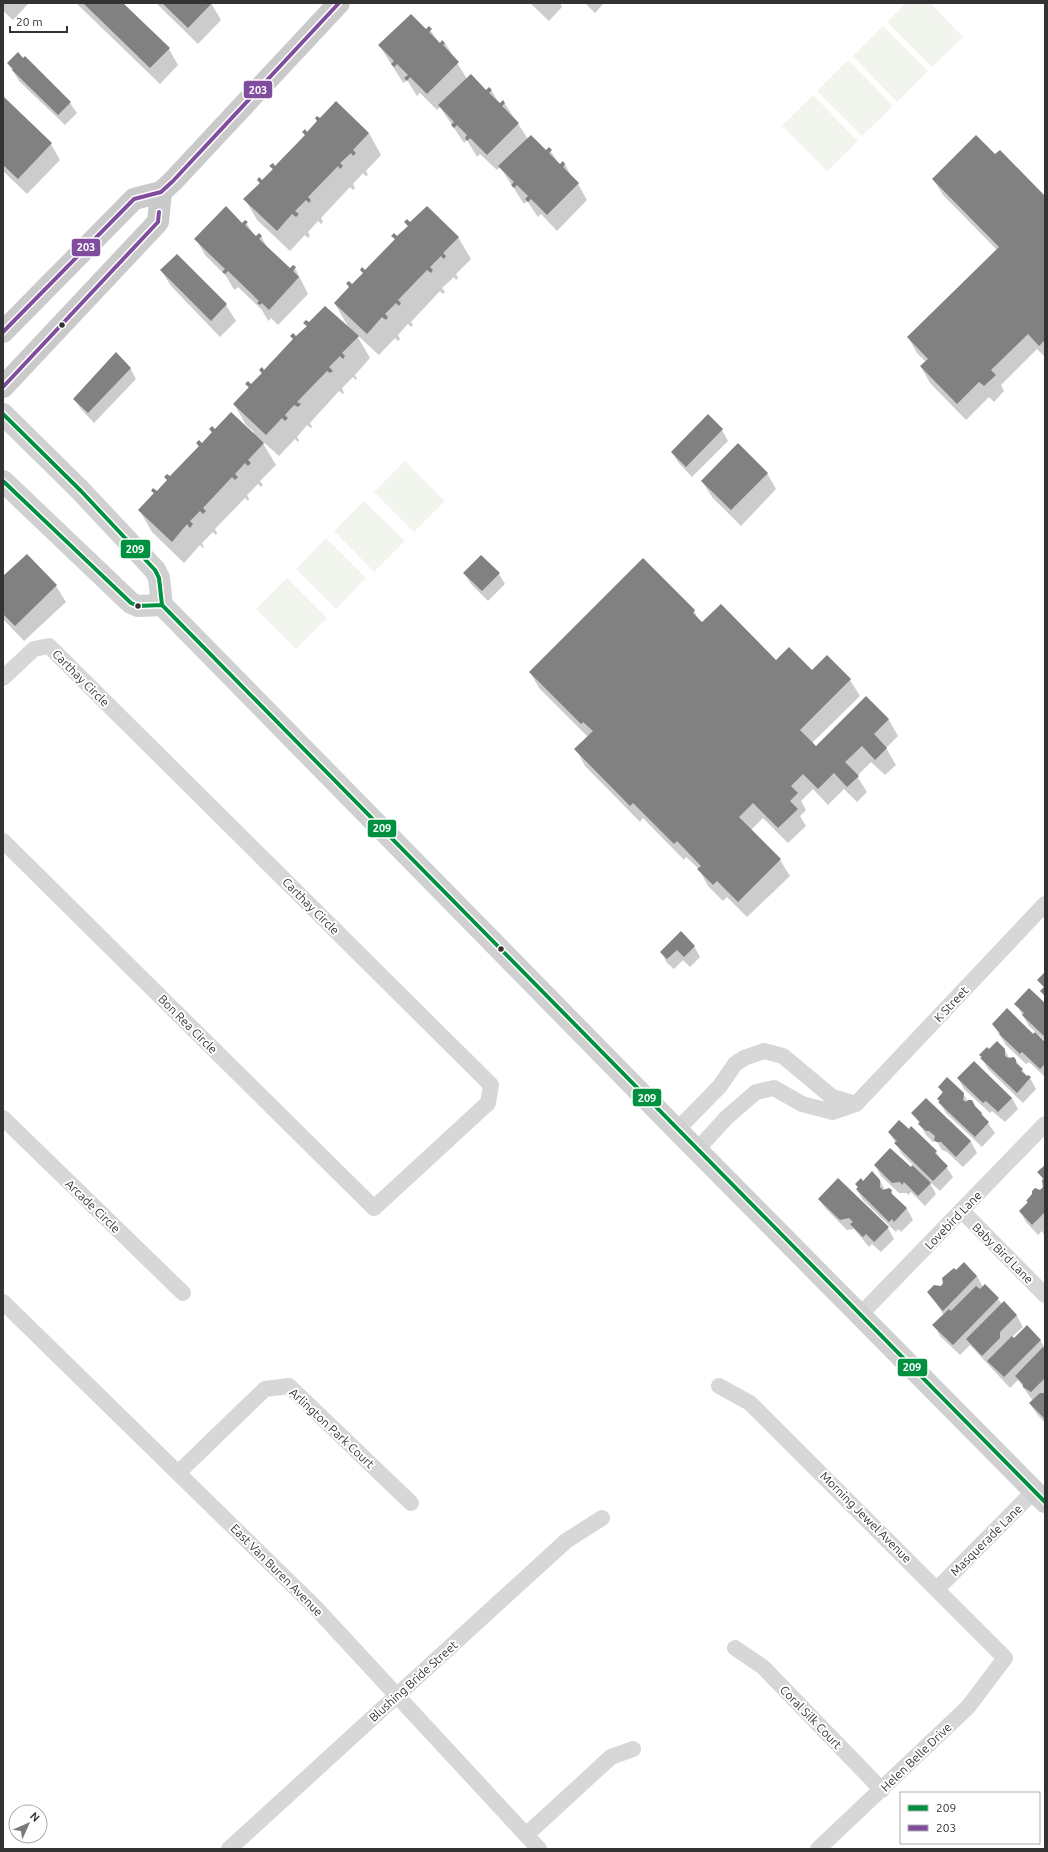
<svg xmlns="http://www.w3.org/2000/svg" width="1048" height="1852" font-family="Ubuntu,sans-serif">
<rect width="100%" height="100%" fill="#fff"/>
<!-- green -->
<path fill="#f1f5ed" d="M906,3H930L963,37L932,67L887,22Z
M883,26L928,71L897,102L853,56Z
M848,60L893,106L862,136L817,91Z
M813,95L858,141L827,171L782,126Z
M405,461L445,501L414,532L374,492Z
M364,501L405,541L374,572L334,531Z
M326,538L366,578L336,609L296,569Z
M287,578L327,618L296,649L256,609Z"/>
<!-- shadow -->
<path fill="#0003" d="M3,3H29L13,20L3,11Z
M76,3H122L169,49L178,65L160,84Z
M156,3H211L221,20L198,44Z
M530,3H560L562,7L549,21Z
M585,3H604L595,13Z
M429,28L440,44L445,43L467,79L486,91L491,90L500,105L503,102L505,104L528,139L546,152L549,149L560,165L565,164L572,178L578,184L587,200L557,231L541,214L538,217L527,201L524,204L522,201L500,167L497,170L480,154L477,157L467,140L464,143L440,107L437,110L420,93L417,96L407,80L404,83L402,81L379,45L426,30Z
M25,58L70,103L77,113L65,125L19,81L8,63Z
M4,98L51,144L60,160L27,194L3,171Z
M320,119L369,133L381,155L366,171L368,175L366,176L363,173L353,184L355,188L353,190L350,187L321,218L323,222L321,224L318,221L308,232L310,236L308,238L305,235L290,251L257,220L245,199L260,184L258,180L262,181L273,170L271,166L275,167L305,136L303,132L307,134Z
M995,156L1045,197V357L1037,349L1001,385L1004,391L994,402L989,397L966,420L930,383L921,367L926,362L917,353L908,337L997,250L943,195L933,179Z
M245,221L255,236H261L268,249L290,269L295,268L308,294L278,325L271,318L269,321L267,319L262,310L238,287L235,290L233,288L226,276L205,255L196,239L242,224Z
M406,222L458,237L471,259L456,274L458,278L456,280L454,277L442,288L445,292L443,294L440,291L411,322L413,325L411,327L408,324L398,335L400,339L398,341L395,338L379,355L356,334L370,358L355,375L357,379L356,380L353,377L342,388L344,393L343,394L339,391L310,423L312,427L311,428L307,425L297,437L299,440L298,442L295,439L279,456L261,440L276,465L260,481L263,485L261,487L258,484L247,495L249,499L248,501L245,498L215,529L217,533L216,535L213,532L202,543L204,547L203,548L200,545L184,563L152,532L140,511L154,494L152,491L157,492L199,447L197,443L202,444L212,433L210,429L253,434L254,432L246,425L234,404L249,388L246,384L251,385L262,374L260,370L264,372L307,327L305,323L349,328L335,304L395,240L393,236L397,237L408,227Z
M177,255L226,305L236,321L220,337L171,286L161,270Z
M130,368L136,379L94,423L81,409L74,399Z
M708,416L722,430L728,441L692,477L678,462L672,452Z
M767,473L776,489L741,526L712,497L702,481Z
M464,573L499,574L505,584L488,601L471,584Z
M3,578L56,586L66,602L24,641L3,619Z
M694,611L700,622L776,661L812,671L827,657L850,680L860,696L812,743L816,747L866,697L889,720L898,736L886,748L896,765L885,775L871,762L857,776L867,792L857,802L844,789L828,805L813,789L801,801L806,810L800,816L806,826L788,843L763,818L751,830L780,860L790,876L747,917L727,897L723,901L708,886L699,869L686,857L684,860L643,818L640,822L585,766L576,749L588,737L539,688L530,672Z
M694,946L700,957L690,967L683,960L674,969L667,963L661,952Z
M1016,1004L1045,1005V1041L1029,1026Z
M1007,1010L1045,1044V1077L1029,1062L1026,1064L1006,1045L993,1025Z
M1004,1049L1010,1059L1016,1060L1027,1077L1028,1076L1030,1078L1036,1089L1023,1103L988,1069L980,1055L989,1051Z
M958,1078L1012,1098L1018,1109L1005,1122L992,1111L990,1113L964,1089Z
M939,1087L963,1093L968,1102L981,1113L995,1133L982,1147L946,1113L938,1099L943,1094Z
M926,1099L971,1142L977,1153L963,1167L947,1152L942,1150L937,1142H933L926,1135L913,1113Z
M889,1132L936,1152L953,1177L940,1191L929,1181L936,1194L925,1206L911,1192L908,1195L907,1193H899L881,1176L875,1165L911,1169L913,1165L902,1154Z
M1045,1166V1237L1042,1231L1038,1235L1026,1222L1020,1211L1028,1203L1027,1201L1044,1188L1043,1180L1039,1172Z
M838,1179L888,1228L894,1239L881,1252L872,1244L869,1247L854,1229L847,1230L826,1209L819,1199Z
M880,1180L885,1190L891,1191L894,1197L907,1209L913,1220L901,1232L898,1229L896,1232L863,1200L857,1190L859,1188L856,1184Z
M977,1276L983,1287L985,1285L1002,1304L1004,1302L1017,1316L1023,1327L1012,1337L1014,1339L1040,1340L1045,1348V1423L1037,1414L1030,1404L1033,1401L1018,1380L1010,1388L970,1345L960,1355L940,1336L934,1325L944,1315L928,1292Z"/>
<!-- building -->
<path fill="#818181" d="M83,3H123L170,48L150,68Z
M162,3H212L188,28Z
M411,14L426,29L429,26L432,29L429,32L440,43L442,40L445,43L443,45L459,62L427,94L410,77L407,81L404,78L408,75L397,64L394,67L391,64L394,61L378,45Z
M18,52L23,58L25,56L71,102L58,115L12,70L13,69L7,63Z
M471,74L486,90L489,87L492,90L489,93L500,103L503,100L505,103L502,106L519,123L487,155L470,138L467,141L465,138L467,135L457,125L454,128L451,125L454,122L438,105Z
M4,97L52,143L18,179L3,165Z
M336,101L369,133L353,150L356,153L353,156L351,153L340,163L343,166L340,169L338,166L308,197L311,200L309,203L306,200L295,211L299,214L296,217L292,214L277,231L243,199L260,183L257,180L259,177L262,180L273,169L269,166L273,163L275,166L305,135L302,132L305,129L307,132L317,121L315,118L317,116L320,118Z
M531,135L546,150L549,147L552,150L549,153L560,164L563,161L565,164L563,167L579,183L547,215L531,199L528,202L525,199L528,196L517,185L514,188L511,185L514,182L498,166Z
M976,135L995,154L1000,150L1045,196V340L1039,346L1028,334L991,370L996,375L984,386L979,382L957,404L920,366L928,359L907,337L999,247L932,179Z
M226,206L242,223L245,220L248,222L245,225L256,236L259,233L262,236L259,239L290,268L293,265L296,267L293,271L299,277L269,310L262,303L260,305L257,303L259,301L228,271L225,274L222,272L225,269L194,239Z
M427,206L459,237L443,253L446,256L444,259L441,256L430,267L433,270L431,273L427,270L398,300L401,303L399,306L396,303L385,314L388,317L386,320L382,317L367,334L334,303L349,287L346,283L349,281L352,284L363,273L360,270L362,267L365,270L395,239L391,236L394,233L397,236L408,226L404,222L407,219L410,222Z
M177,254L227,304L211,321L160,270Z
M325,306L359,336L342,353L345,356L343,359L340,356L329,367L333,371L330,373L327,371L297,402L301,404L298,407L294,405L285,415L288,418L285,421L282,418L266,435L233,404L249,387L245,384L248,381L251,384L262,373L259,370L262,367L264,370L293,339L290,336L293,333L296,336L307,326L303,323L306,320L309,322Z
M116,352L131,368L88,413L73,399Z
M231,412L264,443L248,460L251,463L248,466L245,463L235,474L238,477L235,480L232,477L203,508L206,511L203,514L200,511L190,521L193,524L190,528L187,524L172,542L138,510L154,493L151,491L153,488L157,491L167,480L164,477L167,474L170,476L199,446L196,443L199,440L202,443L212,432L209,429L212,426L215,429Z
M708,414L723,429L686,467L671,452Z
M738,443L768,473L731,510L701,481Z
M27,554L57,585L15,626L3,614V576Z
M481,555L500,573L482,591L463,573Z
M643,558L695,610L693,613L702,622L721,604L776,660L789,647L812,670L827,655L851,679L800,730L816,746L866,696L889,719L874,734L887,748L875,760L862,746L845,762L859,776L847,787L834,773L818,789L803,774L791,786L798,793L790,801L798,809L778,828L753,803L739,817L781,859L738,902L717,881L713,885L697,869L701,866L677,841L674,844L633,803L630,806L574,749L593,731L583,722L581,724L529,672Z
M681,931L695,946L684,957L677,950L667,959L660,952Z
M1045,972V996L1040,991L1044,987L1037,980Z
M1029,988L1045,1003V1037L1022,1015L1024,1013L1014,1004Z
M1007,1008L1033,1034L1035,1032L1045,1042V1064L1040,1069L1022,1052L1020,1054L999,1034L1000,1033L992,1024Z
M997,1041L1005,1049V1056L1008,1058L1014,1057L1016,1060V1063L1023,1069L1021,1071L1027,1076L1028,1075L1031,1077L1017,1093L980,1058L982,1057L979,1055L987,1047L989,1049Z
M974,1061L1012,1098L998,1112L986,1101L983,1103L957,1078Z
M947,1077L964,1093L963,1100L966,1102L968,1100H972L975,1106L982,1113L981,1114L989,1122L975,1137L938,1102L940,1101L937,1099L943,1092L938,1087Z
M926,1098L971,1141L956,1157L941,1142H937L934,1140L935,1136L929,1131H926L918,1124L920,1122L911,1113Z
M899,1120L909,1129L911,1126L937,1151L935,1153L948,1166L933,1181L894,1143L897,1141L888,1132Z
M890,1148L911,1167L912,1165L931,1183L918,1196L904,1182L902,1185L900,1182L892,1183L874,1165Z
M1045,1165V1212L1032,1225L1019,1211L1028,1202L1026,1201L1032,1194V1191L1035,1188L1040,1190L1043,1187L1042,1180L1044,1179L1037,1172Z
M872,1171L880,1180V1187L883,1190L889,1188L892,1190L891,1193L907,1208L894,1222L892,1219L889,1222L856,1189L858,1187L855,1184L861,1178L863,1181Z
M838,1178L889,1227L874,1242L866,1234L863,1237L850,1224L853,1222L849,1218L840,1220L818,1199Z
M964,1262L977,1276L943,1311L927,1292L934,1285L941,1286L943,1283L942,1278L954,1268L956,1270Z
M985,1284L999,1298L953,1345L932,1325L949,1309L951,1311L976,1286L980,1289Z
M1004,1301L1017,1315L1000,1332V1338L982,1356L966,1339Z
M1027,1325L1041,1340L1004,1377L987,1361L1012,1336L1014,1338Z
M1043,1347L1045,1349V1378L1031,1392L1023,1387V1384L1015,1376Z
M1040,1393H1045V1419L1029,1403Z"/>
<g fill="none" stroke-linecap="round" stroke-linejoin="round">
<!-- minor -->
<path stroke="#d7d7d7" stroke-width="16" d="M3,678L34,649L49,646L491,1085L488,1103L374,1208L3,841
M3,1118L183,1293
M677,1130L720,1086L735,1064L744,1058L764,1051L783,1056L832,1097L856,1104
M697,1150L726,1118L756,1092L774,1088L802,1104L833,1112L856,1104L1045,904
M962,1211L1045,1295
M3,1302L314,1606L539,1849
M860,1315L1045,1124
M719,1386L750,1403L1005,1658L968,1707L818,1849
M178,1473L265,1389L289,1386L411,1503
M937,1589L1034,1491
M735,1648L763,1667L882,1790
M526,1835L611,1757L633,1749
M229,1849L566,1541L602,1518"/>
<!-- secondary -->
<path stroke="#d0d0d0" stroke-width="22" d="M3,414L81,491L155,570L159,578L162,605L677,1130L1045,1502
M3,481L131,603L138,606L162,605"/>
<!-- primary -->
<path stroke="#cacaca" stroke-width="22" d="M3,332L134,199L161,192L173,181L339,3
M3,387L158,222L161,192"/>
<defs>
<path id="bus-1" d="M3,414L81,491L155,570L159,578L162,605L1045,1502
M3,481L131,603L138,606L162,605"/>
<path id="bus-2" d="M3,332L134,199L161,192L173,181L339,3
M3,387L158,222L159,212"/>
</defs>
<!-- bus-1 casing -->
<use href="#bus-1" stroke="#fff" stroke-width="7"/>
<!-- bus-2 casing -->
<use href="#bus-2" stroke="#fff" stroke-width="7"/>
<!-- bus-1 -->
<use href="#bus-1" stroke="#009140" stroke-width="4"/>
<!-- bus-2 -->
<use href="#bus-2" stroke="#804c9e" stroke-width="4"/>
</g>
<!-- markers -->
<g fill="#333" stroke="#fff" stroke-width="1.5">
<circle cx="62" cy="325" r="3.5"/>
<circle cx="138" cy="606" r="3.5"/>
<circle cx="501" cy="949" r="3.5"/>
</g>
<g text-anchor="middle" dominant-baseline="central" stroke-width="4" stroke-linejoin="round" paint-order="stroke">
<!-- street labels -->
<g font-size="12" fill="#333" stroke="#fff">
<text transform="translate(81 678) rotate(45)">Carthay Circle</text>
<text transform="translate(311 906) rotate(45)">Carthay Circle</text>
<text transform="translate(951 1004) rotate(-47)">K Street</text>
<text transform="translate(188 1024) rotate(45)">Bon Rea Circle</text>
<text transform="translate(93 1206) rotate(44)">Arcade Circle</text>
<text transform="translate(953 1220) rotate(-46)">Lovebird Lane</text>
<text transform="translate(1003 1253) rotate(45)">Baby Bird Lane</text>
<text transform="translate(332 1428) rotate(43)">Arlington Park Court</text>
<text transform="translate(866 1517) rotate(45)">Morning Jewel Avenue</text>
<text transform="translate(986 1540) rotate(-45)">Masquerade Lane</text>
<text transform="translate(277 1570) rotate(45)">East Van Buren Avenue</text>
<text transform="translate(413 1681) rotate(-42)">Blushing Bride Street</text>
<text transform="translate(811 1717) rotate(46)">Coral Silk Court</text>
<text transform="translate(916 1757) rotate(-44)">Helen Belle Drive</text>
</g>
</g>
<g stroke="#fff" stroke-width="1.5">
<rect x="243" y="80" width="30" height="19" rx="4" fill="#804c9e"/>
<rect x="71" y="238" width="30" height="19" rx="4" fill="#804c9e"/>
<rect x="120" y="539" width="31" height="20" rx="4" fill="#009140"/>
<rect x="367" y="819" width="30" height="19" rx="4" fill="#009140"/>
<rect x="632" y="1088" width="30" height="19" rx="4" fill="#009140"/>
<rect x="897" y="1358" width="31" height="19" rx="4" fill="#009140"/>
</g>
<g font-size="11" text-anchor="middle" font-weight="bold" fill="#fff">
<text x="258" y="94">203</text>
<text x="86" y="251">203</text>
<text x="135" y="553">209</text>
<text x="382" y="832">209</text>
<text x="647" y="1102">209</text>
<text x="912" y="1371">209</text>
</g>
<!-- border -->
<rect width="1048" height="1852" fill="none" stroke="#333333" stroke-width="8"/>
<!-- legend -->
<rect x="900" y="1792" width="140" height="52" fill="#ffffff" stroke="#adadad"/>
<rect x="908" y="1805" width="20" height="6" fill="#009140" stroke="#adadad"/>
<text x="936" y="1812" font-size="12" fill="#333333">209</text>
<rect x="908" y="1825" width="20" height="6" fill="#804c9e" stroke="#adadad"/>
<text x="936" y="1832" font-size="12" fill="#333333">203</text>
<!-- north arrow -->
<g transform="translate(28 1824) rotate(45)"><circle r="19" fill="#ffffff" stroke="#adadad"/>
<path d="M0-3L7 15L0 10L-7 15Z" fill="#7a7a7a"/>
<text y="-6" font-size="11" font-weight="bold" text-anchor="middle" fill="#333333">N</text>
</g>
<!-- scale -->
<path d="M10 26v6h57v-6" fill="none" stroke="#333333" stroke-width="2"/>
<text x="16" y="26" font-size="12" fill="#333333" stroke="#ffffff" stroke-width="3" paint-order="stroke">20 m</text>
</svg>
